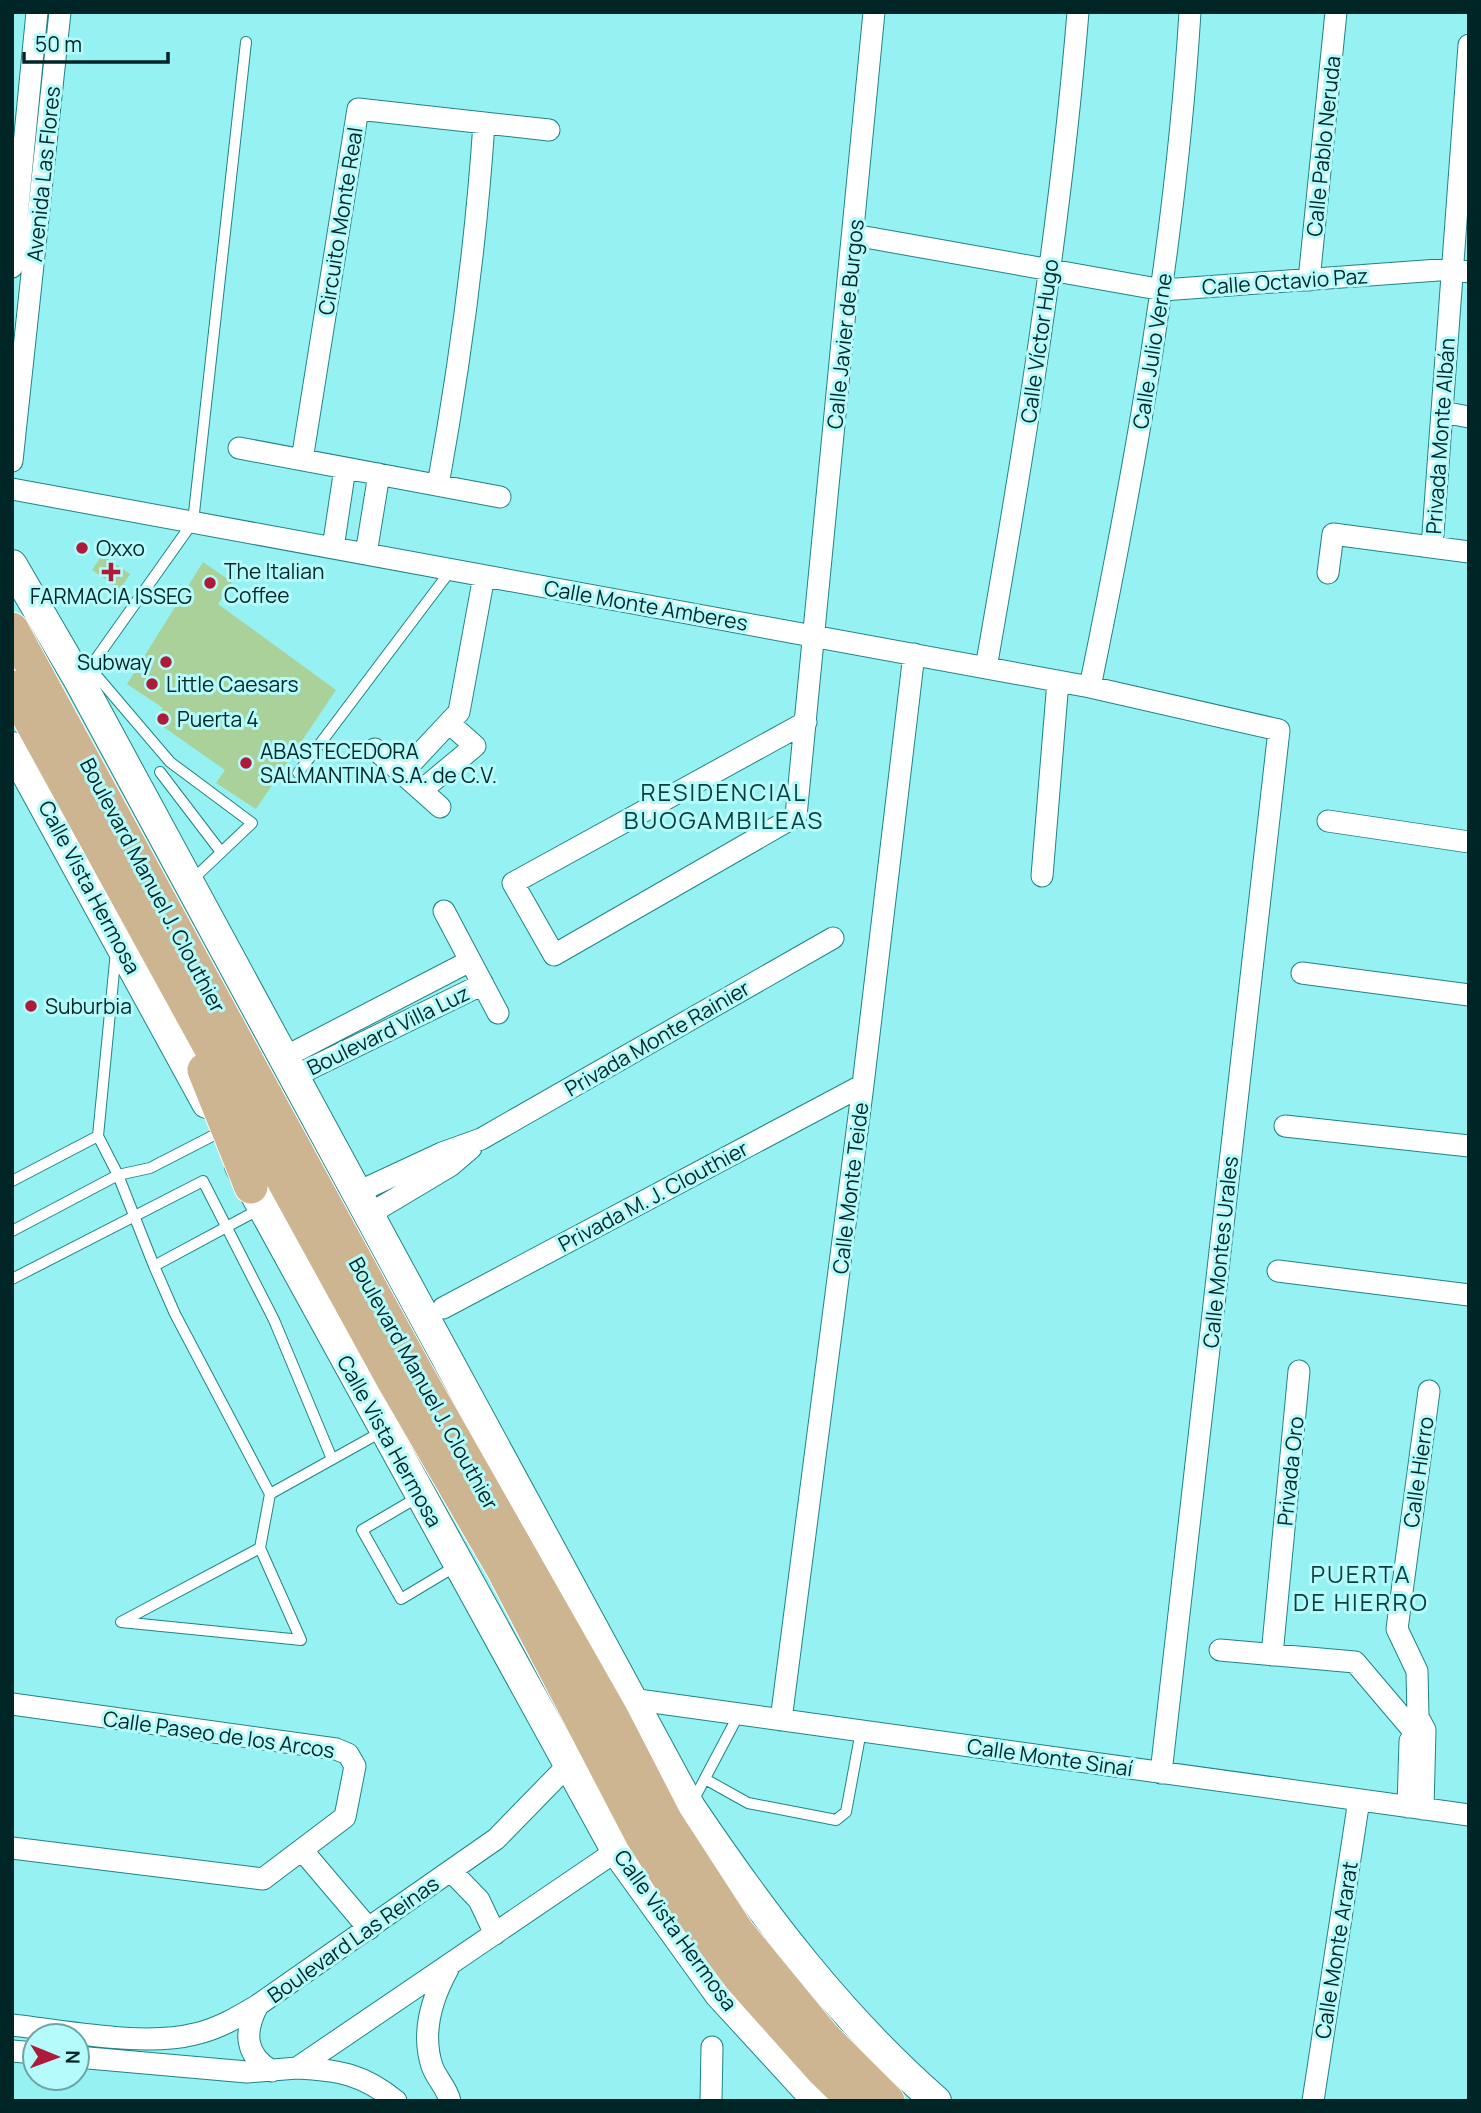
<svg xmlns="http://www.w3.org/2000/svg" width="1481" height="2113" font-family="Manrope,sans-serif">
<rect width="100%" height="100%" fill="#96f1f2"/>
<!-- building -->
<path fill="#a9d199" d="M102,555L130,574L120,589L92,570Z
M203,562L232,582L218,604L336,690L256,809L216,783L225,770L155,721L163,708L127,684Z"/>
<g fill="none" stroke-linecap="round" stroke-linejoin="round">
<defs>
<path id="lane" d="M90,668L170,762L252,823L192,880
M81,680L193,522L246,42
M160,772L221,852
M298,773L451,570
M12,1181L98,1136
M260,1209L154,1266L175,1314L270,1494L383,1431
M12,1231L118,1175L98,1136L116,951
M154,1266L118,1175L150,1168L222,1131
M12,1279L203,1181L274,1320L332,1459
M420,1496L362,1530L401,1599L456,1566
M260,1548L121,1622L301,1640L260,1548L270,1494
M705,1779L748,1803L836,1820L846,1812L861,1731
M693,1801L739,1714"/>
<path id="street" d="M854,235L1163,290L1452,269L1469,272
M12,267L37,12
M1309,280L1336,12
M1442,412L1469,417
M239,448L500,497
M302,460L358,109L549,130
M12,461L60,12
M438,485C460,364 476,245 484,123
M12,489L1090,687L1279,730L1161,1773
M1432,547L1469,45
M333,548L345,468
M366,554L379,474
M1328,573L1333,534L1469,552
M986,668C1024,451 1060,232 1078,12
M1090,687C1136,464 1176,240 1190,12
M806,722L513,883L554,955L796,816L874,12
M375,749L440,807
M402,773L459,712L484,576
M422,790L475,746L449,723
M1328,821L1469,842
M1042,876L1058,681
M444,911L498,1013
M1302,973L1469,995
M283,1058L470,961
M293,1077L483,984
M1285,1126L1469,1146
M356,1193L442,1153L481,1139L833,938
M368,1215L450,1166L471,1148
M1278,1271L1469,1295
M443,1308L863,1085
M1220,1650L1355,1662L1411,1728L1425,1730
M1272,1655L1299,1371
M12,1704L336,1749L348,1754L355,1766L345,1817L263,1879L12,1848
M624,1706L631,1699L1469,1815
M781,1720L863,1085L914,654
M1408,1807L1410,1741
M1423,1809L1425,1730L1418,1717L1417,1671L1397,1629L1429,1391
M302,1850L369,1929
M451,1871L479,1900L495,1934
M448,1969C432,1998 421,2032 432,2066C436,2078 447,2088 450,2101
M258,2005C244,2031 244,2055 272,2071
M12,2025C66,2031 144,2047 195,2034C218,2029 238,2017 258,2005L496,1839L578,1755
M12,2051L35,2053
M77,2057L247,2072L297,2068L628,1843
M297,2068C338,2070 363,2074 396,2101
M711,2101L712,2047
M1313,2101L1359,1800"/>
<path id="secondary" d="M12,565L80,682L690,1807C762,1914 839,2016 936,2101
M12,747L207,1103
M240,1166L616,1850L719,1993L818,2101"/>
<path id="primary" d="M12,629L417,1373L613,1718L666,1821L738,1932L824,2037L888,2101
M12,687L394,1382L502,1568L641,1835L687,1907L739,1977L823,2071L854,2101
M204,1070L251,1187"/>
</defs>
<!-- lane casing -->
<use href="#lane" stroke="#208486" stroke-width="12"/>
<!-- street casing -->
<use href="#street" stroke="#208486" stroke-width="23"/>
<!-- secondary casing -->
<use href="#secondary" stroke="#208486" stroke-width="32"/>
<!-- primary casing -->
<use href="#primary" stroke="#fff" stroke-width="35"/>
<!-- lane -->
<use href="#lane" stroke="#fff" stroke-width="10"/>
<!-- street -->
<use href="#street" stroke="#fff" stroke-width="21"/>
<!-- secondary -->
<use href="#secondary" stroke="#fff" stroke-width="30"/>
<!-- primary -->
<use href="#primary" stroke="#cdb592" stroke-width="33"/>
</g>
<!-- markers -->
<g fill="#ae1a3a" stroke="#b5fbfc" stroke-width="2.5">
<circle cx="82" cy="548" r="7"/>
<path d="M107.5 561.5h7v7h7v7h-7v7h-7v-7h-7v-7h7z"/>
<circle cx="210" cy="583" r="7"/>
<circle cx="166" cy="662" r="7"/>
<circle cx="152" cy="684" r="7"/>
<circle cx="163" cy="719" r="7"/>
<circle cx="246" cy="763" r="7"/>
<circle cx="31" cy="1006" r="7"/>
</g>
<g text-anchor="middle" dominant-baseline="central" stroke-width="6" stroke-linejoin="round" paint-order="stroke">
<!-- street labels -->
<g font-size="21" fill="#002526" stroke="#b5fbfc">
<text transform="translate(1323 146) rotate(-84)">Calle Pablo Neruda</text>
<text transform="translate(43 174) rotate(-84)">Avenida Las Flores</text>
<text transform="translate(340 221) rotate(-81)">Circuito Monte Real</text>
<text transform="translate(1285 281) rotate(-4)">Calle Octavio Paz</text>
<text transform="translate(845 324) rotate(-84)">Calle Javier de Burgos</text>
<text transform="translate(1039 341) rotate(-82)">Calle Víctor Hugo</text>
<text transform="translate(1152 351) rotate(-81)">Calle Julio Verne</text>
<text transform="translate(1440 436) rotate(-86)">Privada Monte Albán</text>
<text transform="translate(646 605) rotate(10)">Calle Monte Amberes</text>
<text transform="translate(153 885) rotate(62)">Boulevard Manuel J. Clouthier</text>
<text transform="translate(90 887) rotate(62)">Calle Vista Hermosa</text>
<text transform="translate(388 1030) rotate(-26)">Boulevard Villa Luz</text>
<text transform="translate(657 1038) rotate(-30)">Privada Monte Rainier</text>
<text transform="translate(850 1188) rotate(-83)">Calle Monte Teide</text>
<text transform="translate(653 1196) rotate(-28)">Privada M. J. Clouthier</text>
<text transform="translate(1220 1252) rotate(-84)">Calle Montes Urales</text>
<text transform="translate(424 1383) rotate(61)">Boulevard Manuel J. Clouthier</text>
<text transform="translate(390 1441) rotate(61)">Calle Vista Hermosa</text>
<text transform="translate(1290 1471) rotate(-84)">Privada Oro</text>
<text transform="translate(1418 1472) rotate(-82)">Calle Hierro</text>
<text transform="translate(219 1734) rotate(8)">Calle Paseo de los Arcos</text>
<text transform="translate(1050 1757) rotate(8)">Calle Monte Sinaí</text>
<text transform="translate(676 1930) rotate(54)">Calle Vista Hermosa</text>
<text transform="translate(353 1939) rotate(-35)">Boulevard Las Reinas</text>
<text transform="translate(1336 1950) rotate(-81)">Calle Monte Ararat</text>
</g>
<!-- poi labels -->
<g font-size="21" fill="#002526" stroke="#b5fbfc" text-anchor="start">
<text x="96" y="548">Oxxo</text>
<text x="224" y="571">The Italian<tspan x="224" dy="24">Coffee</tspan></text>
<text x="111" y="596" text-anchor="middle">FARMACIA ISSEG</text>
<text x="152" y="662" text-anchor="end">Subway</text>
<text x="166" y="684">Little Caesars</text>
<text x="177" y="719">Puerta 4</text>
<text x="260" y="751">ABASTECEDORA<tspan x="260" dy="24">SALMANTINA S.A. de C.V.</tspan></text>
<text x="45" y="1006">Suburbia</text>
</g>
<!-- quarter labels -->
<g font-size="24" letter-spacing="2" fill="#093e3f" stroke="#b5fbfc">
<text x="724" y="791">RESIDENCIAL<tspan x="724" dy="28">BUOGAMBILEAS</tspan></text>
<text x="1361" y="1573">PUERTA<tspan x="1361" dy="28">DE HIERRO</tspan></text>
</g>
</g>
<!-- border -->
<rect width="1481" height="2113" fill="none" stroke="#002526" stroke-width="28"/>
<!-- north arrow -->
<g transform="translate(56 2057) rotate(91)"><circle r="33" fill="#b5fbfc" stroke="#6da5a6" stroke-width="2"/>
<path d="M0-5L12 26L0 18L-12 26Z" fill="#ae1a3a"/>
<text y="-10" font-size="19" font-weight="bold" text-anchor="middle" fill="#002526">N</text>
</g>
<!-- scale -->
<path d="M24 52v10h144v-10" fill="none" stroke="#002526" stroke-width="3.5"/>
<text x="35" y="52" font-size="21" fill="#002526" stroke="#b5fbfc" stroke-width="5" paint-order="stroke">50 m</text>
</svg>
